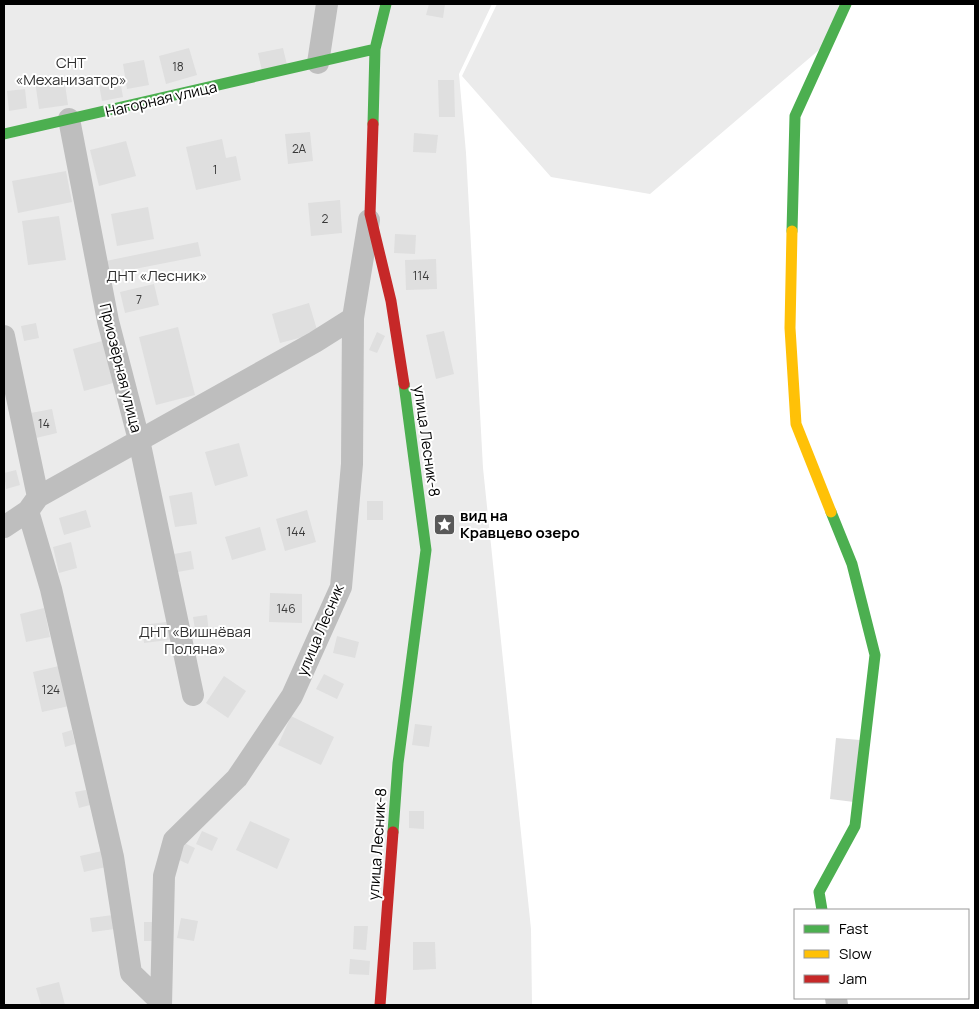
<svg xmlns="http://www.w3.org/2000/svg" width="979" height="1009" font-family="Manrope,sans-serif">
<rect width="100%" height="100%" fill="#fff"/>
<!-- green -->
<path fill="#ebebeb" d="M4,4H492L459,74L466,153L483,468L531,929L532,1005H4Z
M497,4H839L833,38L650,194L551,177L462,76Z"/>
<!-- building -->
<path fill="#dfdfdf" d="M429,4H445L443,18L426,15Z
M189,48L197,75L166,84L159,56Z
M283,48L287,65L262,71L258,53Z
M144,60L149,85L127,89L123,64Z
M119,75L123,97L102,101L98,79Z
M64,77L68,105L39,109L35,81Z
M438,80H454L455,117H439Z
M25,89L27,108L9,111L7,91Z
M310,132L313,161L288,164L285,134Z
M414,133L438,135L436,153L413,152Z
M222,139L226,158L236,156L241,180L196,190L186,147Z
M126,141L136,176L99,186L90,150Z
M66,171L72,202L18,213L12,181Z
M340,200L342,233L311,236L308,203Z
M148,207L154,239L117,246L111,214Z
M59,216L66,260L28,265L22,221Z
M395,234L416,235L415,254L394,253Z
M198,242L201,256L109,274L106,261Z
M436,259L437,289L406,290L405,260Z
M154,284L159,305L125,313L120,292Z
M309,303L318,333L280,343L272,314Z
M36,323L39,338L24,341L21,326Z
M178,327L195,395L156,405L139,337Z
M444,331L454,374L436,379L426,335Z
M377,332L385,336L377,353L369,350Z
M102,341L113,383L84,391L73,349Z
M52,409L57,433L36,438L31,413Z
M239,443L248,476L215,486L205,452Z
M16,470L20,485L6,489L4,473Z
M192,492L197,524L175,527L169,496Z
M367,501H383V520H367Z
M86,510L91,527L64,535L59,518Z
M307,510L316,542L285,551L276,519Z
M260,527L266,550L232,560L225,537Z
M71,542L77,568L59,573L53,547Z
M191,551L194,569L178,572L174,554Z
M270,593L302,594V623L269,622Z
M44,608L50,637L26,642L20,614Z
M207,615L209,634L196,636L193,617Z
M174,621L176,639L144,643L142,625Z
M337,636L359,642L355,658L333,653Z
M59,666L69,706L42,712L33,672Z
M324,674L344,684L337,699L316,689Z
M224,676L246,691L228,718L206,703Z
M291,716L334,737L321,765L278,745Z
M415,724L432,726L429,747L412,745Z
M72,730L75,744L65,747L62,733Z
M836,738L860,740L854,802L830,799Z
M86,790L90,805L79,808L75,792Z
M409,811H424V829L409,828Z
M250,821L290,839L277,869L236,850Z
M202,831L218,838L212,851L196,844Z
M184,843L195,848L188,864L177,859Z
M102,851L106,867L84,872L80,856Z
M113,915L115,929L92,932L90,918Z
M181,918L198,921L194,941L177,938Z
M144,922H156V941H144Z
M354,926H368L366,950L353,949Z
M413,942H435L436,969L413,970Z
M350,959L370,961L369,975L349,974Z
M59,982L65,1005H41L36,988Z"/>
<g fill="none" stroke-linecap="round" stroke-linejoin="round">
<!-- street -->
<path stroke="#bebebe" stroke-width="22" d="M318,63L327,4
M69,119L108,321L139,440L193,695
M4,336L38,497
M28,511L51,589L113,857L131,973L161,1002
M4,527L28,511L38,497L315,342L353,318
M836,998L837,1005
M161,1005L164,876L174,840L237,778L292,696L341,587L352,464L353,318L369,220"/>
<!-- fast -->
<path stroke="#4caf50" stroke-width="11" d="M373,124L375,49L386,4
M4,134L375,49
M792,231L795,116L846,4
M393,832L398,763L426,550L404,384
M822,910L819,892L855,826L875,655L852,564L831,512"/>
<!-- slow -->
<path stroke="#ffc107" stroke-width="11" d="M792,231L790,328L796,424L831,512"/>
<!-- jam -->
<path stroke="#c62828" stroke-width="11" d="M373,124L370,214L391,301L404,384
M380,1005L393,832"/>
</g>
<!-- icons -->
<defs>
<symbol id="sight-square" viewBox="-11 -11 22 22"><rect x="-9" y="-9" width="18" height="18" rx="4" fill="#595959" stroke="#fff"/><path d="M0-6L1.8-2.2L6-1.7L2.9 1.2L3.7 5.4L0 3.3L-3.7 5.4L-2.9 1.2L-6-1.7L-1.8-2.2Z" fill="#fff"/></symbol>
</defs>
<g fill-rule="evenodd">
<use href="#sight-square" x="432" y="512" width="25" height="25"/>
</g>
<g text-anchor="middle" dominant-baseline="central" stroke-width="4" stroke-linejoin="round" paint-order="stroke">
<!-- number labels -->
<g font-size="12" fill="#383838">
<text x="178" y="66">18</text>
<text x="299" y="148">2А</text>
<text x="215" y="169">1</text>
<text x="325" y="218">2</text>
<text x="421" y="275">114</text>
<text x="139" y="299">7</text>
<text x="44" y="423">14</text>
<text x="296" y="531">144</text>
<text x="286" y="608">146</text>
<text x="51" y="689">124</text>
</g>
<!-- park labels -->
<g font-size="15" fill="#323232" stroke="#fff">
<text x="71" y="62">СНТ<tspan x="71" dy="17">«Механизатор»</tspan></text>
<text x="157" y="275">ДНТ «Лесник»</text>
<text x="195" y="631">ДНТ «Вишнёвая<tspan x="195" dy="17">Поляна»</tspan></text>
</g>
<!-- street labels -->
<g font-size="15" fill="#000" stroke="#fff">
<text transform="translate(161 99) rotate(-13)">Нагорная улица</text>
<text transform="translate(121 368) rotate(76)">Приозёрная улица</text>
<text transform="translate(427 441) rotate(82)">улица Лесник-8</text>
<text transform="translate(320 630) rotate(-67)">улица Лесник</text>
<text transform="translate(377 844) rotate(-86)">улица Лесник-8</text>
</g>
<!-- poi labels -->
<g font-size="15" font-weight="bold" fill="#000" stroke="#fff" text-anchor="start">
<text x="460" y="515">вид на<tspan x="460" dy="17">Кравцево озеро</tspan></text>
</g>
</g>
<!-- border -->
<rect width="979" height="1009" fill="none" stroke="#000000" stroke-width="10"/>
<!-- legend -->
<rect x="794" y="909" width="175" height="90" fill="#ffffff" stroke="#999999"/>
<rect x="804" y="925" width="25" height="8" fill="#4caf50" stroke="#999999"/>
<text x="839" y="934" font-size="15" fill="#000000">Fast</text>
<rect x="804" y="950" width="25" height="8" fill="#ffc107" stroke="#999999"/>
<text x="839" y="959" font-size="15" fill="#000000">Slow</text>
<rect x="804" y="975" width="25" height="8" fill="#c62828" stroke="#999999"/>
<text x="839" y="984" font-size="15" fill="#000000">Jam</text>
</svg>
